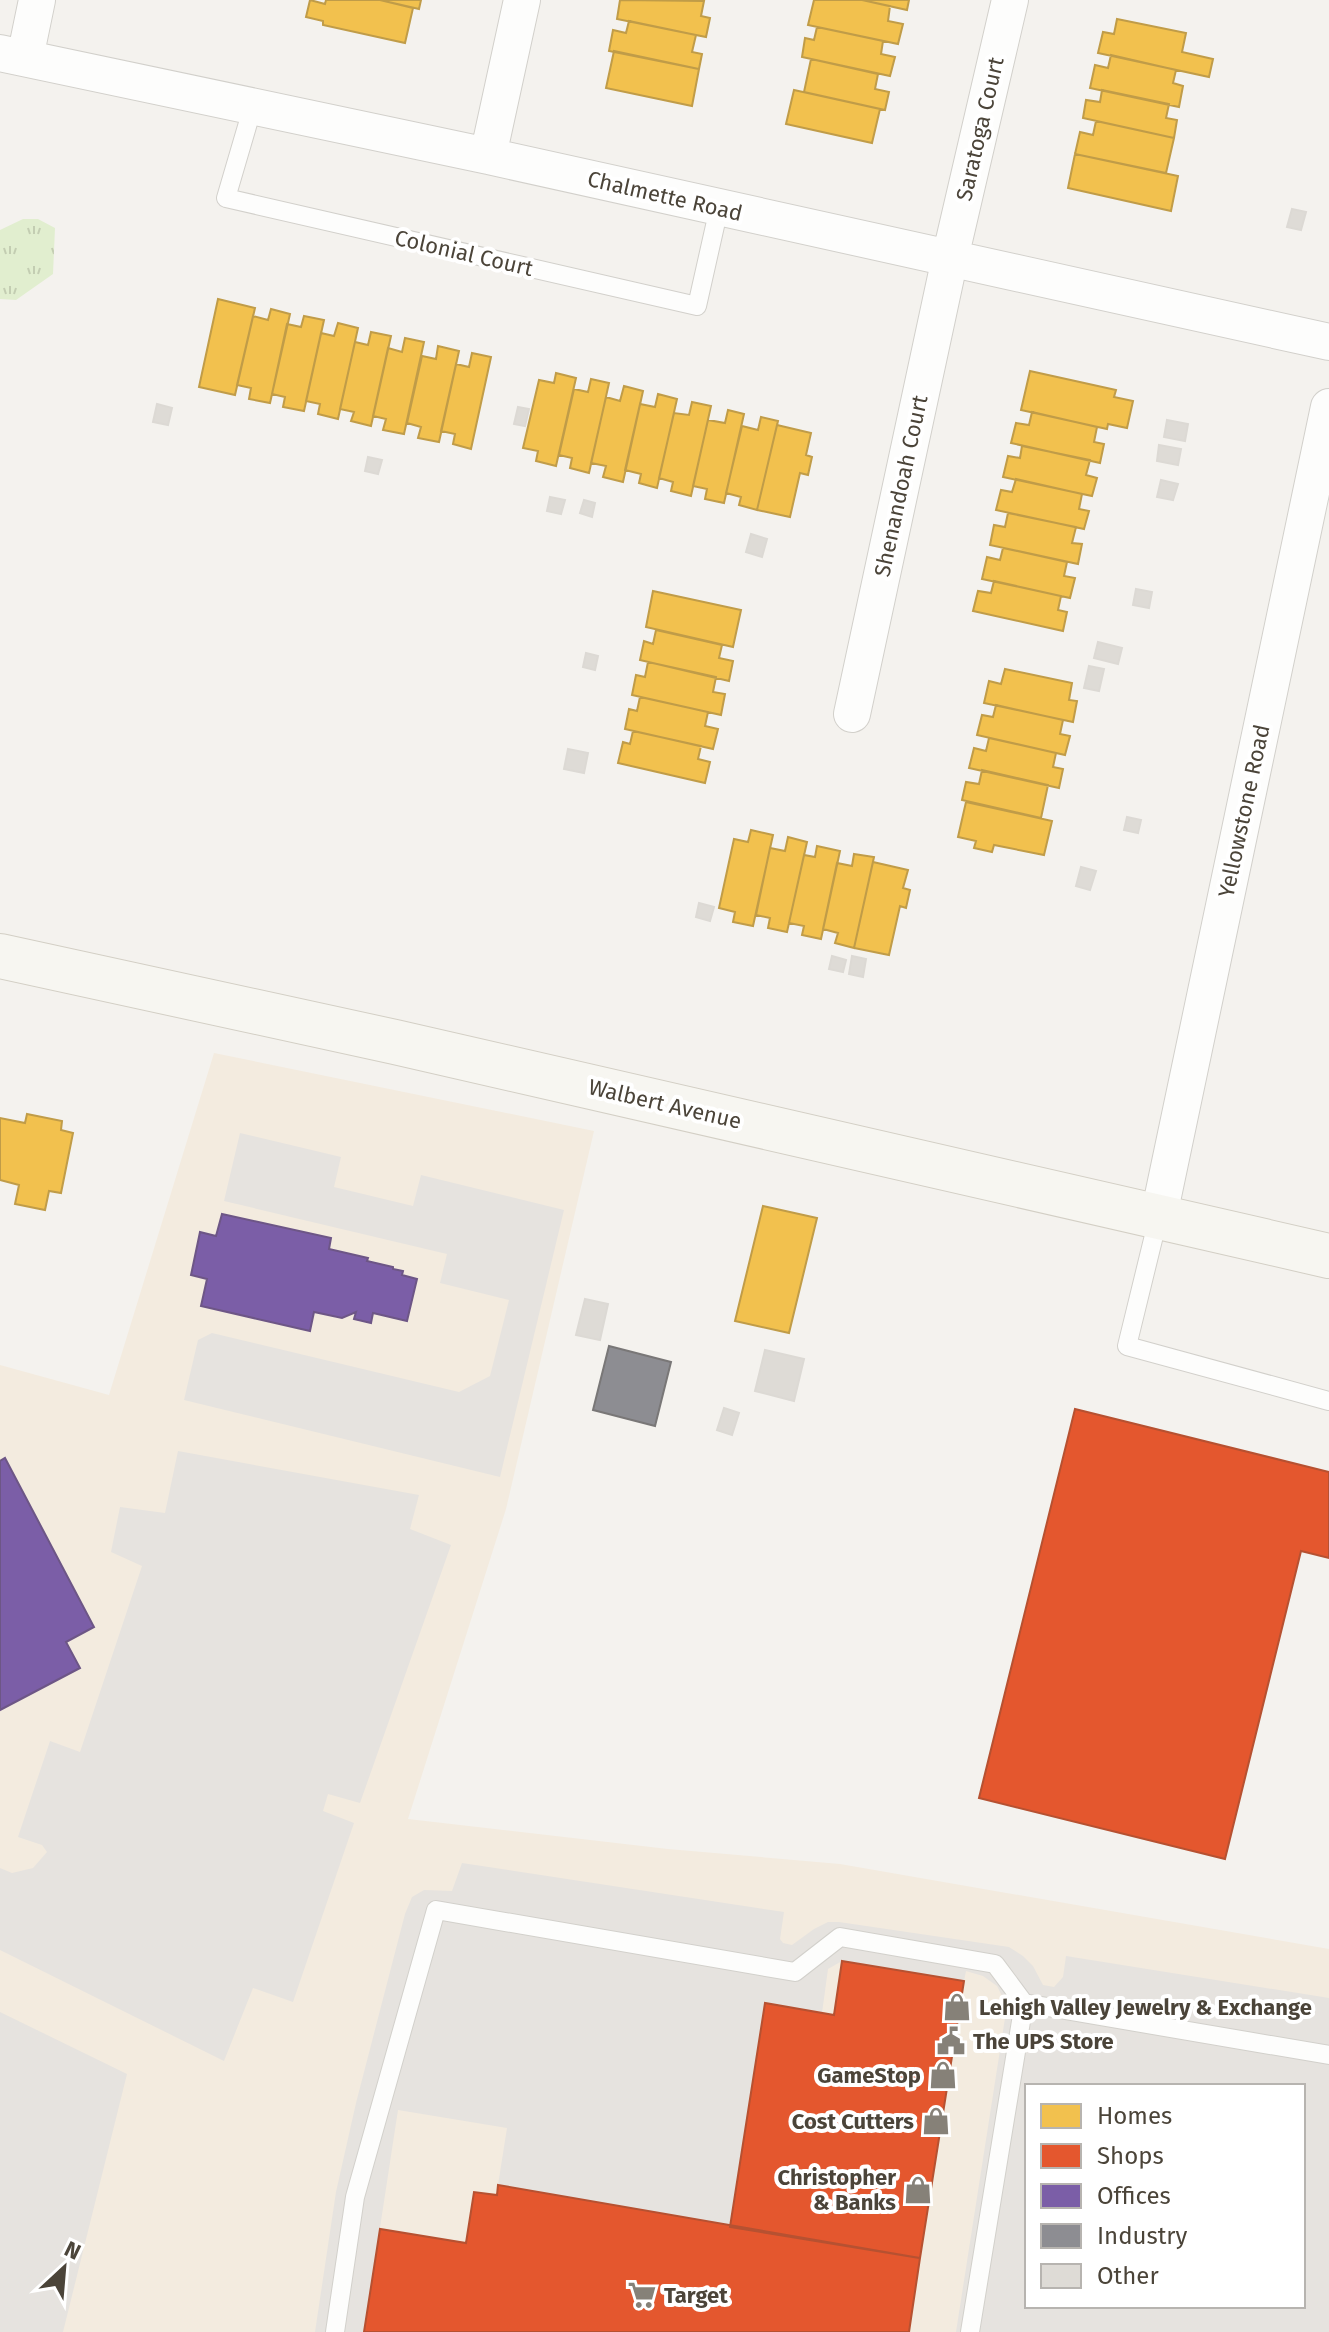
<svg xmlns="http://www.w3.org/2000/svg" width="1329" height="2332" font-family="'Fira Sans',sans-serif">
<defs>
<pattern id="grass-tufts" width="24" height="20" patternUnits="userSpaceOnUse" patternTransform="scale(2)"><rect width="24" height="20" fill="#e1eecf"/><path d="M3 7l-1-3M5 7V3M7 7l1-3M15 17l-1-3M17 17v-4M19 17l1-3" fill="none" stroke="#c3cdb2"/></pattern>
</defs>
<rect width="100%" height="100%" fill="#f4f2ee"/>
<!-- commercial -->
<path fill="#f3ebdf" fill-rule="evenodd" d="M214,1053L594,1131L506,1509L408,1819L668,1849L840,1864L1329,1949V2332H0V1365L109,1395ZM1027,2086H1303V2306H1027Z"/>
<!-- grass -->
<path fill="url(#grass-tufts)" d="M23,219H38L55,228L53,274L16,300L0,299V230Z"/>
<!-- parking -->
<path fill="#e6e3df" fill-rule="evenodd" d="M240,1133L341,1157L334,1187L413,1206L421,1175L564,1210L500,1477L184,1400L198,1340L212,1333L459,1392L490,1376L509,1300L440,1283L447,1254L224,1201Z
M178,1451L419,1495L410,1529L451,1545L360,1803L328,1794L323,1811L354,1823L293,2002L253,1988L224,2061L0,1950V1868L12,1873L33,1868L47,1852L42,1845L18,1837L50,1741L80,1752L142,1566L111,1552L120,1507L165,1513Z
M462,1863L784,1912L780,1939L783,1943L792,1945L814,1929L828,1922H839L1009,1947L1023,1956L1033,1966L1043,1985L1054,1987L1063,1977L1066,1956L1329,1998V2332H956L1005,2018L1004,2000L997,1986L983,1976L966,1971L964,1981L842,1961L828,1969L822,2013L765,2004L730,2227L498,2185L507,2128L398,2110L364,2332H315L336,2192L356,2103L405,1914L412,1897L424,1890L452,1891ZM1027,2086H1303V2306H1027Z
M0,2012L127,2074L63,2332H0Z"/>
<!-- homes -->
<path fill="#f2c14e" stroke="#c09c48" stroke-width="2" d="M310,0L325,4L326,0H380L413,8L405,43L323,25V21L306,17Z
M380,0H421L419,9Z
M620,0L704,1L701,16L710,18L706,37L617,19Z
M814,0H862L890,6L888,21L903,24L898,44L808,25Z
M862,0H909L907,10Z
M1117,19L1186,33L1182,52L1213,59L1209,77L1098,53L1103,32L1114,34Z
M629,21L696,35L692,52L702,54L699,69L609,51L613,30L626,33Z
M817,27L883,41L881,54L895,57L890,76L802,57L805,38L814,40Z
M614,51L699,69L692,106L606,88Z
M1111,55L1176,70L1173,83L1183,86L1179,107L1090,88L1095,65L1108,68Z
M811,59L878,74L875,89L889,92L885,110L804,92Z
M794,90L880,109L872,143L786,124Z
M1102,90L1169,104L1166,118L1177,120L1174,138L1083,118L1086,100L1100,102Z
M1096,121L1174,138L1166,173L1075,154L1080,132L1093,135Z
M1075,154L1178,176L1171,211L1068,188Z
M218,299L255,308L235,395L199,387Z
M271,309L290,314L270,403L249,399L251,388L237,385L253,316L268,320Z
M304,316L324,320L304,411L283,407L285,397L272,394L287,324L301,327Z
M338,323L358,328L338,419L318,414L320,404L306,401L321,333L334,336Z
M371,332L391,336L371,426L351,421L354,412L340,409L355,342L368,345Z
M405,338L424,342L404,434L383,430L386,419L373,416L388,348L402,352Z
M438,346L459,351L439,442L418,438L421,427L407,423L422,356L436,359Z
M472,353L491,357L471,449L453,444L455,434L441,431L456,364L469,367Z
M1030,371L1116,390L1114,397L1133,401L1127,428L1108,424L1107,429L1021,410Z
M556,373L576,378L556,466L536,461L538,451L523,448L539,380L554,383Z
M591,379L609,383L589,473L570,468L572,458L559,455L574,389L588,392Z
M624,386L643,391L623,482L603,477L606,466L591,463L606,397L620,401Z
M658,394L677,399L657,488L639,483L641,474L625,470L640,404L655,407Z
M692,402L711,406L691,496L671,491L673,482L659,478L674,413L689,415Z
M728,410L744,414L724,503L705,499L707,489L693,486L708,420L725,423Z
M1032,412L1097,427L1094,442L1104,444L1100,463L1011,443L1016,423L1029,425Z
M761,417L778,421L757,510L739,505L741,497L726,493L742,426L758,430Z
M777,425L811,433L806,455L812,457L808,475L800,473L790,517L757,510Z
M1022,446L1090,460L1086,475L1097,478L1092,496L1003,477L1008,456L1020,458Z
M1016,479L1082,494L1079,509L1089,511L1084,529L996,510L1001,490L1012,492Z
M1008,513L1076,527L1072,543L1082,544L1078,564L990,545L994,525L1005,527Z
M1003,548L1067,562L1064,576L1075,578L1070,598L982,579L987,557L1000,560Z
M994,581L1061,596L1058,610L1067,612L1063,631L973,611L978,591L991,593Z
M653,591L741,610L733,647L646,627Z
M656,630L722,645L719,658L733,661L729,681L640,660L644,641L653,644Z
M648,662L716,677L713,692L725,694L721,715L632,695L636,675L645,677Z
M1005,669L1072,683L1069,700L1077,701L1073,722L984,703L989,681L1001,684Z
M640,697L708,712L705,726L718,729L713,749L625,729L629,709L637,711Z
M996,705L1063,720L1060,734L1070,736L1065,755L977,735L982,715L993,717Z
M633,731L701,746L698,759L710,762L705,783L618,763L623,742L630,744Z
M989,738L1056,753L1053,767L1063,769L1059,788L969,768L974,748L986,751Z
M982,770L1048,785L1041,818L962,800L966,782L979,784Z
M966,802L1052,821L1044,855L994,845L992,852L974,848L976,841L958,837Z
M751,830L773,835L753,926L733,922L735,912L719,908L734,839L748,842Z
M788,837L807,842L787,932L768,928L770,918L756,915L770,848L785,851Z
M817,846L840,851L821,939L802,935L804,926L789,923L804,855L815,857Z
M854,854L874,857L854,948L835,943L838,933L823,929L837,863L852,866Z
M873,862L908,870L903,888L910,890L906,908L900,906L889,955L854,948Z
M27,1114L62,1121L61,1130L73,1133L61,1193L49,1191L45,1210L15,1204L19,1185L0,1180V1118L25,1123Z
M763,1206L817,1218L789,1333L735,1321Z"/>
<!-- shops -->
<path fill="#e4572e" stroke="#b65131" stroke-width="2" d="M1075,1409L1329,1472V1558L1301,1551L1225,1859L979,1798Z
M842,1961L964,1981L920,2258L730,2227L765,2003L834,2015Z
M498,2185L920,2258L909,2332H364L380,2229L466,2243L474,2192L497,2195Z"/>
<!-- offices -->
<path fill="#7b5ea7" stroke="#6d5686" stroke-width="2" d="M222,1214L331,1238L329,1249L368,1258L367,1261L393,1267V1269L403,1271L402,1275L417,1279L407,1321L373,1313L371,1323L354,1319L356,1312L342,1318L314,1312L310,1331L201,1306L207,1279L191,1275L200,1232L216,1236Z
M5,1458L94,1627L66,1642L80,1668L0,1710V1461Z"/>
<!-- industry -->
<path fill="#8d8d92" stroke="#797777" stroke-width="2" d="M609,1346L671,1362L655,1426L593,1410Z"/>
<!-- building -->
<path fill="#dedbd6" stroke="#dcd9d4" stroke-width="2" d="M1292,209L1306,212L1301,230L1287,227Z
M157,404L172,408L168,425L153,422Z
M518,407L529,409L525,426L514,424Z
M1167,420L1188,424L1185,441L1164,437Z
M1159,445L1181,449L1178,465L1157,461Z
M368,457L382,460L378,474L365,471Z
M1161,480L1178,484L1173,500L1157,497Z
M550,497L565,500L561,514L547,511Z
M584,500L595,503L592,517L580,513Z
M751,534L767,539L762,557L746,552Z
M1136,589L1152,592L1149,608L1133,605Z
M1098,642L1122,648L1118,664L1094,658Z
M586,653L598,656L595,670L583,667Z
M1089,666L1104,669L1099,691L1084,688Z
M568,749L588,753L584,773L564,769Z
M1127,817L1141,820L1138,833L1124,830Z
M1081,867L1096,871L1090,890L1076,886Z
M699,903L714,907L710,921L696,917Z
M832,956L846,960L843,972L829,969Z
M852,956L866,959L863,977L849,974Z
M585,1299L608,1304L600,1340L576,1335Z
M765,1350L804,1359L794,1401L755,1391Z
M724,1408L739,1413L732,1435L717,1430Z"/>
<g fill="none" stroke-linecap="round" stroke-linejoin="round">
<defs>
<path id="service" d="M253,106L226,198L697,306L719,208
M1159,1215L1127,1346L1329,1401
M335,2332L355,2197L436,1910L795,1972L840,1937L995,1964L1024,2003L1329,2055
M970,2332L1024,2003"/>
<path id="minor" d="M0,53L488,156L1329,342
M25,58L37,0
M488,156L522,0
M852,714L950,258L1010,0
M1159,1215L1329,407"/>
<path id="secondary" d="M0,956L395,1042L1329,1256"/>
</defs>
<!-- service casing -->
<use href="#service" stroke="#d2d0cb" stroke-width="20"/>
<!-- minor casing -->
<use href="#minor" stroke="#d2d0cb" stroke-width="38"/>
<!-- secondary casing -->
<use href="#secondary" stroke="#d3cfc5" stroke-width="46"/>
<!-- service -->
<use href="#service" stroke="#fdfdfc" stroke-width="18"/>
<!-- minor -->
<use href="#minor" stroke="#fdfdfc" stroke-width="36"/>
<!-- secondary -->
<use href="#secondary" stroke="#f7f6f1" stroke-width="44"/>
</g>
<!-- icons -->
<defs>
<symbol id="shop-bare" viewBox="-9 -9 18 18"><path d="M-5-2.5h2.3a2.7 3.5 0 0 1 5.4 0H5L5.5 6h-11ZM-1.5-2.5h3a1.5 2.3 0 0 0-3 0Z" fill="#868178" stroke="#fff" stroke-width="2.5" paint-order="stroke"/></symbol>
<symbol id="civic-bare" viewBox="-9 -9 18 18"><path d="M-.6-6.5H3V-4.5H.6V-3L4-1V1h2V6H-6V1h2V-1L-.6-3ZM-1.2 2.5V6h2.4V2.5Z" fill="#868178" stroke="#fff" stroke-width="2.5" paint-order="stroke"/></symbol>
<symbol id="supermarket-bare" viewBox="-9 -9 18 18"><path d="M-6-5.5h2.5l.6 2H6L4.5 2H-2.5L-4.4-4H-6ZM-1.5 3.2a1.3 1.3 0 1 0 .1 0ZM3 3.2a1.3 1.3 0 1 0 .1 0Z" fill="#868178" stroke="#fff" stroke-width="2.5" paint-order="stroke"/></symbol>
</defs>
<g fill-rule="evenodd">
<use href="#shop-bare" x="937" y="1987" width="40" height="40"/>
<use href="#civic-bare" x="931" y="2021" width="40" height="40"/>
<use href="#shop-bare" x="923" y="2055" width="40" height="40"/>
<use href="#shop-bare" x="916" y="2101" width="40" height="40"/>
<use href="#shop-bare" x="898" y="2170" width="40" height="40"/>
<use href="#supermarket-bare" x="622" y="2275" width="40" height="40"/>
</g>
<g text-anchor="middle" dominant-baseline="central" stroke-width="8" stroke-linejoin="round" paint-order="stroke">
<!-- street labels -->
<g font-size="22" fill="#4b4439" stroke="#fff">
<text transform="translate(980 129) rotate(-77)">Saratoga Court</text>
<text transform="translate(665 196) rotate(13)">Chalmette Road</text>
<text transform="translate(464 253) rotate(13)">Colonial Court</text>
<text transform="translate(901 486) rotate(-78)">Shenandoah Court</text>
<text transform="translate(1244 811) rotate(-78)">Yellowstone Road</text>
<text transform="translate(665 1104) rotate(13)">Walbert Avenue</text>
</g>
<!-- poi labels -->
<g font-size="22" font-weight="bold" fill="#4b4439" stroke="#fff" text-anchor="start">
<text x="979" y="2007">Lehigh Valley Jewelry &amp; Exchange</text>
<text x="973" y="2041">The UPS Store</text>
<text x="921" y="2075" text-anchor="end">GameStop</text>
<text x="914" y="2121" text-anchor="end">Cost Cutters</text>
<text x="896" y="2177" text-anchor="end">Christopher<tspan x="896" dy="25">&amp; Banks</tspan></text>
<text x="664" y="2295">Target</text>
</g>
</g>
<!-- legend -->
<rect x="1025" y="2084" width="280" height="224" fill="#ffffff" stroke="#b7b4b0" stroke-width="2"/>
<rect x="1041" y="2104" width="40" height="24" fill="#f2c14e" stroke="#b7b4b0" stroke-width="2"/>
<text x="1097" y="2124" font-size="24" fill="#4b4439">Homes</text>
<rect x="1041" y="2144" width="40" height="24" fill="#e4572e" stroke="#b7b4b0" stroke-width="2"/>
<text x="1097" y="2164" font-size="24" fill="#4b4439">Shops</text>
<rect x="1041" y="2184" width="40" height="24" fill="#7b5ea7" stroke="#b7b4b0" stroke-width="2"/>
<text x="1097" y="2204" font-size="24" fill="#4b4439">Offices</text>
<rect x="1041" y="2224" width="40" height="24" fill="#8d8d92" stroke="#b7b4b0" stroke-width="2"/>
<text x="1097" y="2244" font-size="24" fill="#4b4439">Industry</text>
<rect x="1041" y="2264" width="40" height="24" fill="#dedbd6" stroke="#b7b4b0" stroke-width="2"/>
<text x="1097" y="2284" font-size="24" fill="#4b4439">Other</text>
<!-- north arrow -->
<g transform="translate(64 2268) rotate(26)" stroke="#ffffff" stroke-width="6" paint-order="stroke">
<path d="M0-6L14 30L0 20L-14 30Z" fill="#4b4439"/>
<text y="-12" font-size="22" font-weight="bold" text-anchor="middle" fill="#4b4439">N</text>
</g>
</svg>
